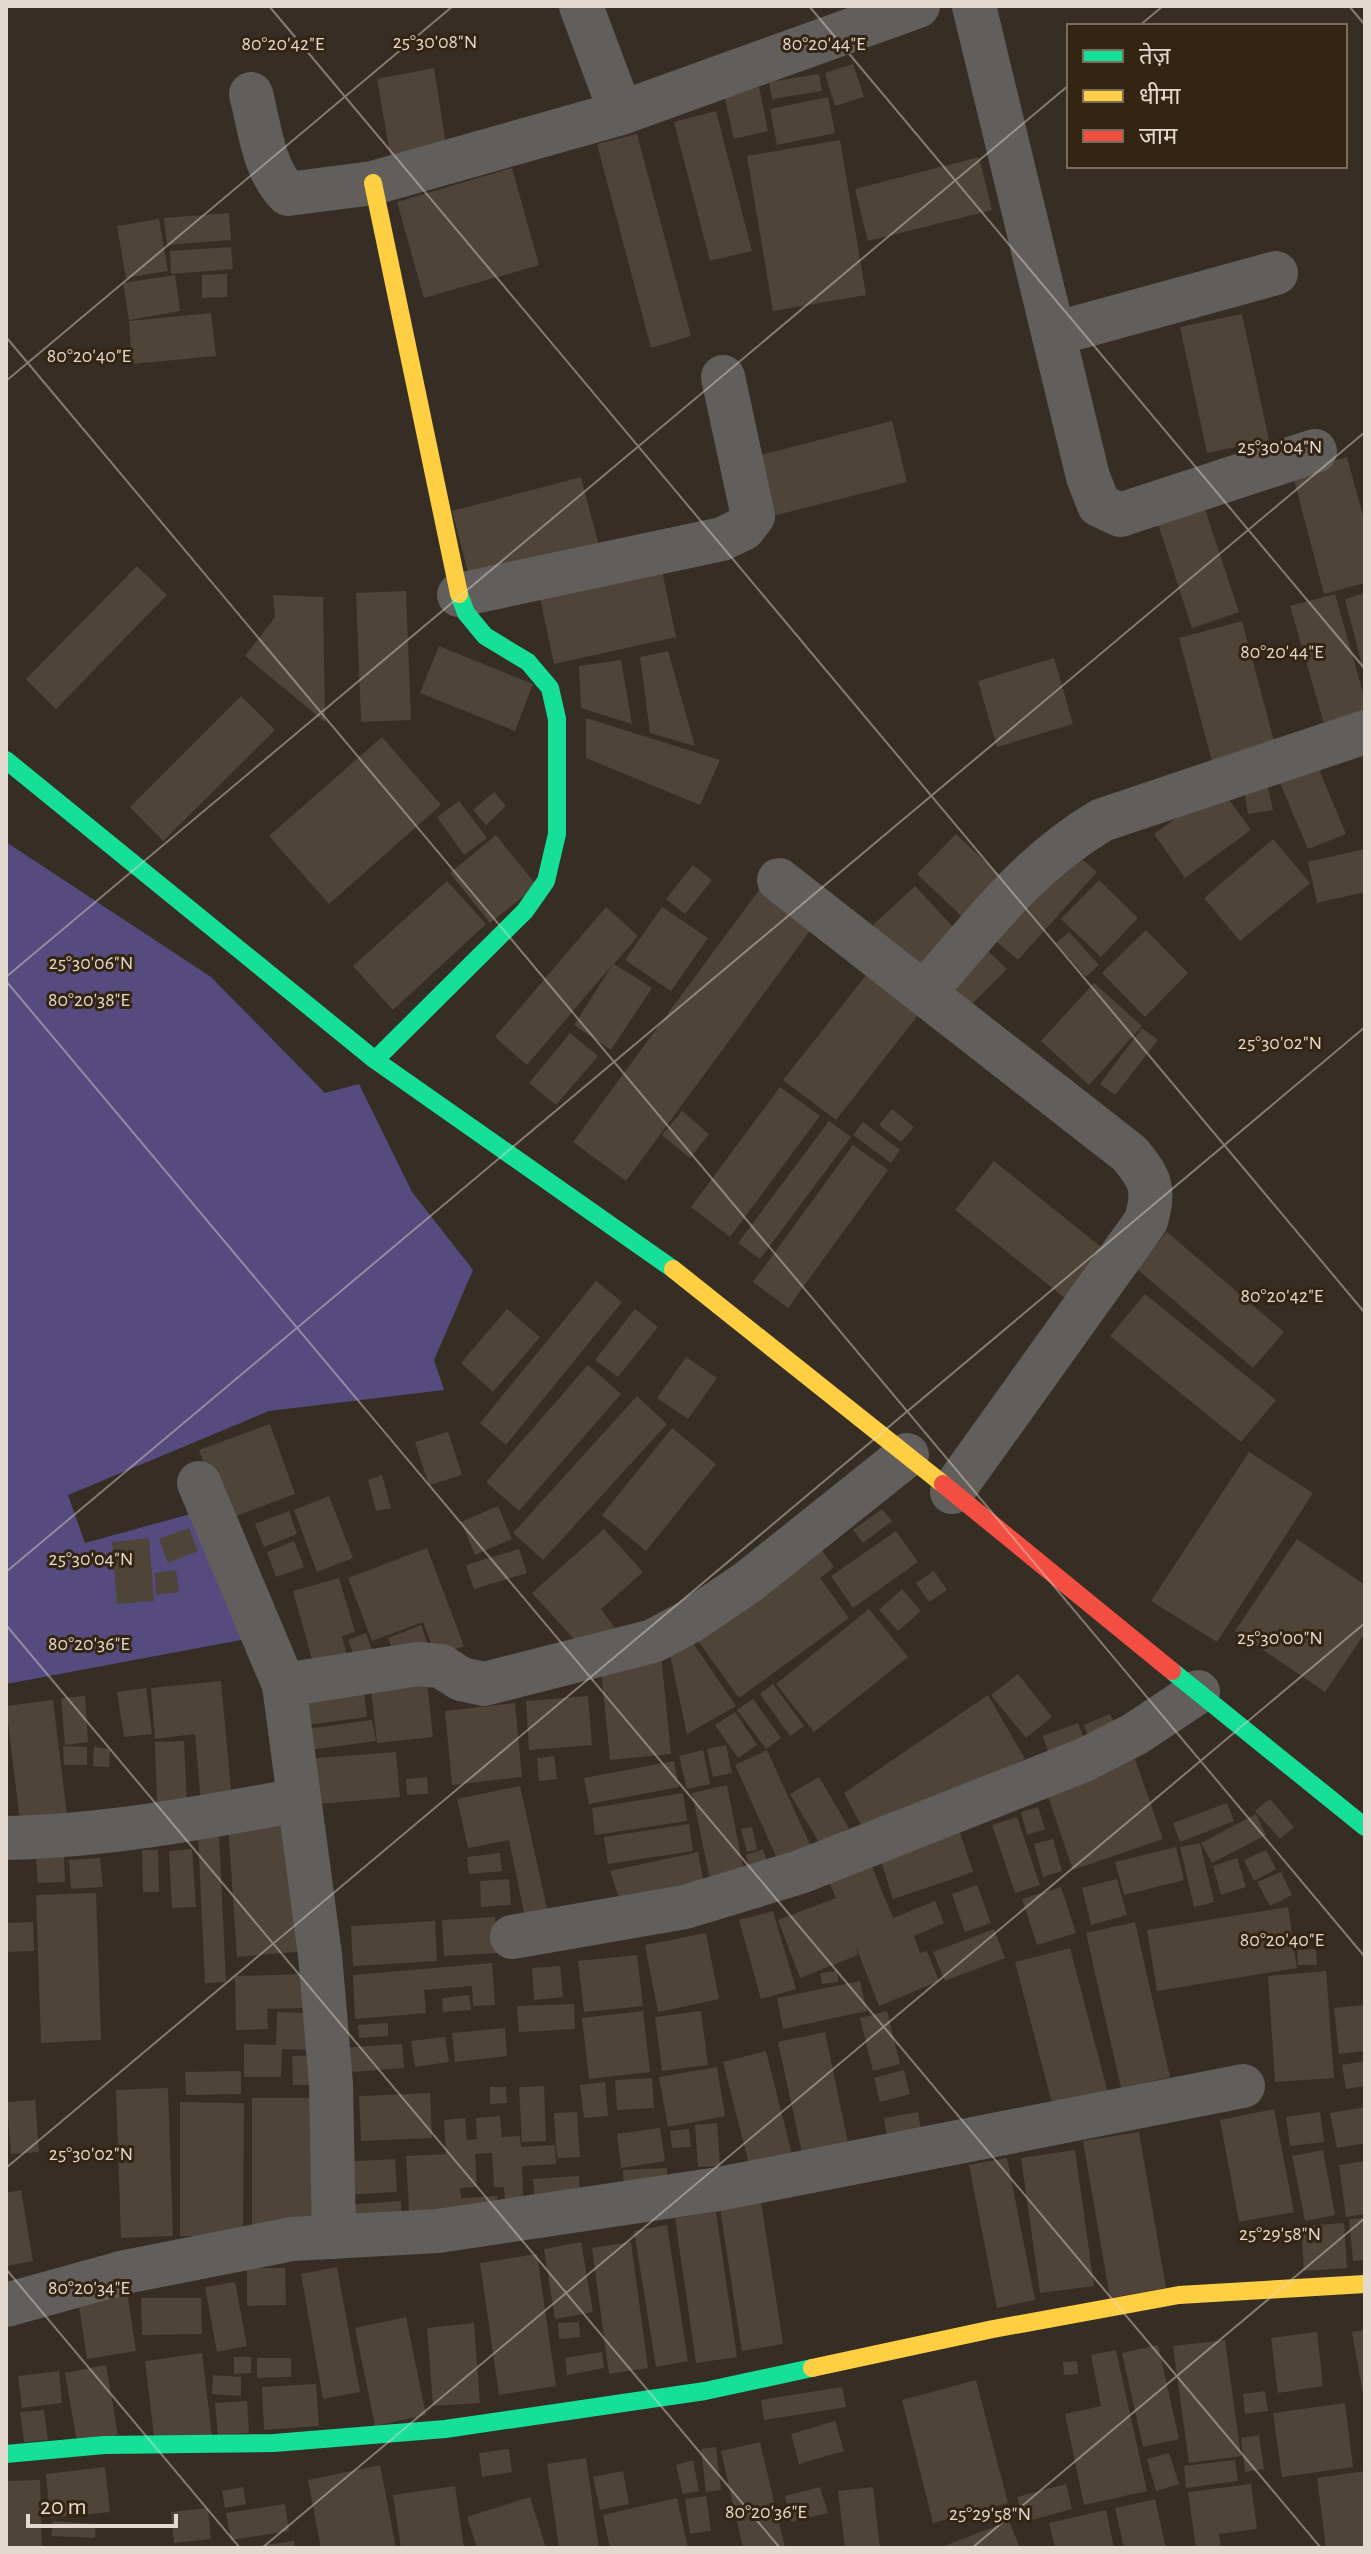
<svg xmlns="http://www.w3.org/2000/svg" width="1371" height="2554" font-family="'Alegreya Sans','Noto Sans Devanagari',sans-serif">
<rect width="100%" height="100%" fill="#362e25"/>
<!-- green -->
<path fill="#554b7e" d="M6,842L211,977L325,1093L359,1084L412,1192L473,1270L434,1360L444,1390L269,1411L68,1495L85,1543L194,1513L246,1639L6,1684Z"/>
<!-- building -->
<path fill="#4e4437" d="M853,64L864,97L835,106L825,73Z
M434,68L447,151L391,160L377,79Z
M819,74L822,91L772,99L769,82Z
M759,87L768,131L734,139L724,95Z
M828,97L835,133L777,145L770,109Z
M716,111L752,251L710,261L674,122Z
M637,134L691,336L651,348L597,144Z
M840,140L866,295L773,311L747,156Z
M979,157L992,210L868,241L855,189Z
M512,168L539,265L424,298L397,202Z
M229,213L231,240L167,245L164,218Z
M159,219L168,271L126,278L117,226Z
M231,247L233,269L171,274L170,251Z
M227,274V297L202,298V275Z
M175,275L180,311L129,320L123,283Z
M211,313L216,356L132,364L129,321Z
M1242,314L1269,440L1207,453L1180,327Z
M892,421L907,482L773,516L757,456Z
M1347,457L1365,523V583L1324,594L1292,472Z
M581,477L599,546L470,580L452,511Z
M1203,503L1239,612L1192,628L1156,518Z
M137,566L167,595L56,709L26,679Z
M661,566L676,637L554,664L539,593Z
M406,591L411,720L361,722L356,593Z
M1365,593V673H1364L1345,599Z
M1335,594L1365,700V723L1327,734L1290,606Z
M273,595L323,597L325,722L245,656L275,617Z
M1242,621L1277,752L1214,769L1179,638Z
M439,646L533,684L515,731L420,693Z
M668,651L695,746L650,733L640,657Z
M1054,658L1073,724L997,747L978,681Z
M621,660L632,724L581,708L579,666Z
M241,696L275,730L163,841L130,807Z
M586,718L720,760L700,805L586,758Z
M382,737L441,805L329,904L269,836Z
M1318,767L1346,834L1308,849L1280,783Z
M1220,787L1251,830L1185,878L1154,834Z
M1268,787L1273,810L1248,814L1244,791Z
M494,792L506,806L486,825L473,810Z
M459,801L487,838L464,855L437,817Z
M956,834L1013,888L975,929L917,874Z
M496,835L537,886L490,923L450,873Z
M1273,839L1310,883L1240,941L1204,898Z
M1364,849L1365,892L1317,903L1308,862Z
M1074,852L1097,872L1018,960L995,940Z
M693,865L712,880L685,914L666,899Z
M1099,880L1138,918L1101,957L1061,919Z
M447,881L486,924L393,1010L353,966Z
M915,886L958,932L917,970L873,925Z
M759,890L812,928L626,1181L573,1142Z
M606,907L638,936L614,964L652,988L611,1050L574,1025L613,964L527,1065L495,1037Z
M662,907L708,938L671,991L625,960Z
M1146,930L1188,973L1145,1017L1102,973Z
M1069,932L1099,965L1086,977L1056,943Z
M988,951L1007,969L967,1009L949,990Z
M871,969L923,1009L836,1120L783,1080Z
M1094,983L1142,1026L1089,1085L1041,1041Z
M1142,1028L1158,1040L1115,1095L1100,1084Z
M570,1033L598,1056L556,1105L529,1083Z
M780,1087L820,1116L730,1237L691,1207Z
M892,1109L914,1127L901,1142L879,1125Z
M682,1111L709,1134L690,1158L662,1135Z
M829,1121L851,1137L760,1259L738,1243Z
M863,1122L900,1150L891,1163L853,1135Z
M853,1145L888,1170L788,1308L753,1282Z
M994,1161L1110,1254L1071,1303L955,1210Z
M1167,1232L1284,1332L1253,1368L1136,1268Z
M596,1281L622,1302L506,1445L480,1423Z
M1145,1294L1276,1400L1241,1442L1110,1336Z
M507,1309L540,1337L493,1392L461,1363Z
M635,1309L658,1327L618,1377L595,1360Z
M686,1357L717,1378L688,1419L657,1398Z
M588,1365L621,1394L519,1511L486,1482Z
M637,1396L667,1424L543,1560L513,1533Z
M270,1424L295,1494L225,1520L199,1450Z
M672,1428L716,1464L646,1551L602,1515Z
M448,1432L462,1475L429,1485L415,1442Z
M1249,1452L1313,1493L1217,1642L1151,1601Z
M382,1475L391,1508L376,1511L368,1480Z
M329,1496L353,1558L317,1572L294,1510Z
M498,1506L512,1539L475,1555L461,1522Z
M882,1509L892,1521L863,1543L853,1530Z
M289,1511L297,1534L264,1547L255,1524Z
M189,1528L198,1551L168,1563L159,1539Z
M604,1529L643,1572L601,1609L617,1631L609,1641L597,1632L580,1646L532,1593Z
M896,1531L918,1562L853,1608L831,1576Z
M149,1538L154,1601L117,1604L112,1542Z
M1297,1539L1365,1585V1633L1325,1692L1235,1631Z
M294,1541L304,1567L276,1577L267,1552Z
M818,1545L834,1567L820,1578L849,1618L739,1698L693,1634Z
M427,1548L464,1646L436,1657L423,1622L372,1641L348,1578Z
M519,1549L527,1573L474,1589L466,1565Z
M176,1570L179,1592L156,1595L155,1573Z
M934,1571L947,1590L929,1602L916,1583Z
M339,1578L355,1632L342,1636L348,1660L315,1670L293,1591Z
M902,1589L921,1611L898,1631L879,1610Z
M869,1609L908,1657L814,1732L776,1684Z
M421,1625L430,1650L397,1663L388,1638Z
M366,1633L378,1666L359,1668L348,1640Z
M691,1640L736,1706L687,1734L670,1655Z
M661,1654L671,1754L610,1760L600,1660Z
M426,1673L433,1737L377,1743L370,1680Z
M1018,1674L1052,1717L1026,1738L991,1695Z
M221,1681L232,1800L201,1803L195,1734L155,1739L151,1688Z
M363,1683L367,1717L307,1725L303,1690Z
M773,1684L804,1726L790,1736L760,1694Z
M146,1688L152,1734L124,1737L117,1692Z
M988,1695L1025,1759L866,1835L844,1793Z
M85,1696L88,1742L65,1745L61,1698Z
M588,1696L592,1745L529,1750L526,1701Z
M753,1699L781,1738L766,1749L737,1710Z
M53,1700L67,1815L20,1821L6,1706Z
M515,1703L522,1777L452,1785L445,1711Z
M735,1712L757,1745L738,1758L715,1725Z
M1110,1714L1120,1734L1092,1746L1084,1725Z
M372,1720L376,1741L309,1750L306,1729Z
M1078,1723L1086,1744L1050,1757L1043,1736Z
M184,1741L187,1801L157,1803L155,1742Z
M726,1745L732,1773L713,1777L707,1749Z
M63,1746L87,1747V1765H64Z
M94,1747L110,1749L109,1767L93,1766Z
M703,1750L710,1784L687,1789L679,1756Z
M767,1750L813,1851L780,1865L735,1765Z
M396,1752L400,1797L308,1805L304,1759Z
M554,1756L557,1779L539,1781L537,1758Z
M1135,1759L1163,1839L1073,1870L1046,1790Z
M674,1761L679,1787L589,1804L584,1778Z
M427,1777L428,1794L407,1795L406,1779Z
M819,1777L849,1828L820,1844L790,1794Z
M727,1785L746,1882L712,1889L692,1793Z
M520,1786L550,1922L527,1927L509,1840L468,1848L457,1799Z
M683,1793L687,1821L595,1835L592,1808Z
M1270,1799L1294,1827L1280,1839L1255,1811Z
M1227,1803L1234,1821L1180,1842L1173,1823Z
M1038,1807L1045,1829L1027,1835L1021,1812Z
M1256,1814L1266,1835L1212,1863L1201,1843Z
M1017,1817L1040,1885L1015,1893L992,1825Z
M291,1820L307,1951L237,1957L228,1824Z
M689,1824L693,1851L608,1864L604,1837Z
M752,1827L757,1850L747,1852L741,1829Z
M958,1827L973,1872L893,1899L879,1855Z
M219,1834L226,1982L205,1983L198,1836Z
M1053,1839L1062,1871L1043,1877L1034,1844Z
M1200,1843L1214,1902L1194,1907L1180,1847Z
M1176,1847L1184,1880L1124,1895L1115,1862Z
M192,1849L196,1907L172,1908L169,1851Z
M763,1849L771,1874L753,1880L746,1855Z
M142,1850H158L159,1892H143Z
M1266,1850L1276,1869L1254,1881L1244,1860Z
M698,1852L705,1889L621,1904L610,1871Z
M500,1853L502,1871L469,1874L467,1857Z
M64,1857L65,1882L38,1883L36,1859Z
M100,1858L103,1887L71,1889L69,1860Z
M1237,1858L1246,1887L1221,1895L1213,1866Z
M870,1862L893,1918L935,1901L944,1923L914,1936L920,1953L927,1951L939,1981L879,2006L856,1947L858,1955L800,1978L778,1920L836,1898L828,1879Z
M1281,1872L1292,1895L1270,1906L1257,1882Z
M509,1879L511,1905L481,1907L480,1881Z
M1117,1879L1127,1915L1091,1925L1082,1888Z
M977,1885L991,1923L965,1932L952,1894Z
M1061,1887L1076,1933L1037,1945L1022,1899Z
M96,1893L101,2040L41,2043L36,1895Z
M1288,1907L1297,1968L1157,1991L1147,1930Z
M773,1911L796,1989L761,1999L739,1920Z
M495,1917L497,1953L444,1956L442,1920Z
M435,1921L437,1961L353,1966L351,1926Z
M33,1922L34,1951L6,1952V1923Z
M1135,1922L1170,2077L1121,2088L1086,1933Z
M994,1929L1005,1958L945,1981L933,1952Z
M706,1933L719,1999L658,2012L645,1945Z
M1070,1948L1108,2093L1053,2107L1015,1962Z
M1316,1949L1317,1965H1298L1297,1950Z
M637,1955L643,2006L584,2012L578,1961Z
M492,1963L495,2005L473,2006L472,1986L424,1990L426,2013L355,2019L353,1975Z
M560,1966L563,1997L534,2000L532,1968Z
M837,1971L838,1982L822,1984L820,1973Z
M1326,1971L1334,2078L1275,2082L1268,1976Z
M305,1974V2008L267,2009L268,2029L236,2030L235,1976Z
M860,1981L867,2011L783,2029L777,1998Z
M469,1995L471,2010L443,2012L442,1998Z
M574,2004L575,2029L519,2032L517,2006Z
M1365,2005V2051L1339,2054L1334,2008Z
M643,2011L650,2072L589,2079L582,2018Z
M701,2011L708,2065L662,2071L655,2017Z
M887,2011L900,2064L873,2071L860,2018Z
M277,2012L310,2013L309,2050L282,2049L281,2077H244V2044L276,2045Z
M388,2023V2036L359,2038L358,2025Z
M505,2028L507,2056L455,2062L452,2033Z
M825,2032L851,2157L805,2167L778,2042Z
M445,2037L449,2062L415,2067L411,2041Z
M402,2044L404,2068L338,2073L337,2048Z
M766,2051L793,2158L750,2168L723,2062Z
M322,2055L324,2085H293L292,2056Z
M1365,2061V2086L1346,2089L1342,2065Z
M717,2067L725,2116L668,2127L659,2077Z
M904,2070L910,2094L880,2102L874,2078Z
M241,2071V2094L186,2095L185,2072Z
M652,2078L654,2108L617,2110L615,2080Z
M605,2082L608,2116L584,2118L580,2085Z
M544,2086L546,2141L522,2142L519,2087Z
M490,2087H506L507,2103L490,2104Z
M168,2088L173,2236L121,2238L116,2090Z
M430,2093L432,2138L361,2141L359,2096Z
M252,2098H320V2228L252,2229Z
M35,2100L39,2152L11,2154L7,2102Z
M180,2102L244,2103L243,2236H180Z
M1365,2107V2143L1337,2148L1330,2113Z
M1274,2109L1294,2212L1239,2222L1220,2120Z
M577,2112L580,2157L557,2158L554,2113Z
M918,2112L923,2144L889,2150L884,2118Z
M1320,2112L1324,2142L1290,2146L1286,2117Z
M500,2116L502,2137L520,2136L521,2147L555,2145L556,2164L522,2166L524,2216L506,2217L504,2187H494L492,2153L475,2154L477,2187L460,2188L461,2198L497,2196L498,2220L410,2227L406,2156L446,2154L444,2120L465,2118L467,2140L477,2139L476,2118Z
M717,2123L720,2166L698,2167L695,2125Z
M660,2128L665,2161L621,2168L617,2134Z
M689,2129L691,2147L672,2148L670,2131Z
M1139,2132L1166,2288L1110,2298L1083,2141Z
M1075,2150L1094,2286L1040,2293L1021,2158Z
M1323,2150L1335,2215L1305,2221L1292,2156Z
M1007,2158L1035,2300L997,2308L969,2165Z
M395,2159L397,2192L341,2195L339,2162Z
M1365,2161V2214L1346,2217L1339,2165Z
M667,2168L668,2191L624,2194L623,2170Z
M579,2176L580,2203L535,2206L533,2179Z
M21,2190L33,2261L6,2266V2193Z
M401,2201L403,2226L344,2229L343,2205Z
M761,2202L783,2344L742,2351L720,2208Z
M716,2212L737,2357L696,2363L675,2218Z
M1365,2218V2260L1353,2261L1349,2219Z
M1344,2223L1347,2268L1304,2271L1301,2226Z
M667,2225L688,2361L656,2367L634,2231Z
M581,2242L593,2312L555,2319L544,2249Z
M631,2242L648,2368L609,2374L592,2248Z
M537,2254L556,2386L499,2395L480,2263Z
M337,2267L360,2392L323,2399L301,2274Z
M247,2268H285L286,2305L247,2306Z
M235,2282L247,2346L217,2352L205,2287Z
M126,2285L136,2351L87,2359L77,2293Z
M141,2298H201L202,2334L142,2335Z
M406,2317L426,2415L375,2426L355,2328Z
M579,2322L580,2337L559,2339L558,2323Z
M474,2323L480,2403L433,2406L427,2328Z
M1365,2330V2394H1363L1352,2332Z
M1317,2332L1323,2386L1278,2393L1271,2338Z
M1225,2340L1241,2456L1189,2463L1173,2346Z
M1158,2345L1179,2439L1143,2447L1122,2353Z
M1116,2350L1147,2491L1084,2505L1065,2414L1101,2406L1091,2355Z
M602,2352L604,2368L567,2375L565,2358Z
M202,2353L212,2437L155,2444L145,2361Z
M234,2357H251V2373L234,2374Z
M257,2358H291V2377L257,2378Z
M1077,2361L1078,2374L1064,2375L1063,2362Z
M106,2365L118,2435L77,2442L65,2373Z
M59,2371L62,2403L22,2408L18,2376Z
M213,2375L241,2377V2396L212,2394Z
M976,2380L1008,2503L933,2523L902,2400Z
M316,2384L319,2426L264,2430L262,2387Z
M842,2387L846,2407L764,2420L761,2400Z
M1265,2391L1268,2411L1245,2414L1243,2394Z
M247,2401L249,2433L218,2435L215,2403Z
M1345,2403L1353,2467L1282,2477L1273,2413Z
M44,2410L48,2440L24,2442L20,2412Z
M835,2421L844,2451L799,2464L791,2434Z
M1259,2435L1264,2469L1245,2472L1241,2438Z
M760,2442L785,2548H743L721,2451Z
M716,2447L721,2490L706,2492L701,2449Z
M509,2449L512,2472L482,2477L479,2453Z
M1169,2453L1179,2484L1156,2491L1147,2459Z
M586,2458L599,2548H559L547,2464Z
M693,2460L699,2491L683,2494L676,2465Z
M1235,2460L1238,2481L1186,2488L1184,2466Z
M380,2465L396,2548H321L308,2480Z
M105,2467L110,2512L50,2518L46,2474Z
M623,2471L629,2504L600,2510L593,2477Z
M1365,2471V2548H1326L1317,2478Z
M40,2480L42,2548H6V2481Z
M1066,2484L1072,2509L1024,2522L1017,2497Z
M1251,2484L1257,2529L1219,2534L1221,2548H1196L1188,2492Z
M455,2486L464,2548H401L393,2495Z
M243,2487L246,2504L225,2508L222,2491Z
M820,2487L828,2513L791,2522L785,2496Z
M873,2487L880,2548H845L838,2491Z
M706,2496L711,2531L690,2534L685,2499Z
M530,2497L546,2548H477L467,2517Z
M677,2498L688,2548H610L603,2515Z
M1155,2499L1166,2548H1124L1115,2508Z
M285,2504L289,2531L231,2540L226,2513Z
M208,2508L211,2539L174,2543L171,2512Z
M1106,2510L1114,2548H1055L1049,2523Z
M53,2521L96,2524L95,2538L51,2536Z
M1009,2521L1020,2548H939Z
M294,2541L295,2548H257V2546Z"/>
<g fill="none" stroke-linecap="round" stroke-linejoin="round">
<!-- street -->
<path stroke="#625e5b" stroke-width="44" d="M581,6L621,113
M974,6L1088,477L1099,505L1120,515L1315,451
M251,94C260,128 263,169 288,194L373,183L621,113L918,6
M1054,334L1276,273
M459,595L722,539L743,529L753,516L723,377
M779,880L1130,1154C1151,1180 1155,1188 1146,1221L952,1492
M924,993C980,929 1027,864 1102,820L1365,732
M199,1483L284,1685L320,1955L331,2084L334,2237
M284,1685L418,1664L441,1666L461,1679L484,1684L653,1641L689,1622L748,1582L907,1455
M6,1838C105,1836 201,1818 298,1800
M512,1937L685,1907L800,1872L1084,1760L1135,1734L1198,1692
M6,2305L125,2272L292,2239L438,2231L719,2189L1243,2086"/>
<!-- fast -->
<path stroke="#16e098" stroke-width="18" d="M6,760L375,1060L673,1269
M375,1060L525,911L546,881L557,834V719L550,688L528,662L485,636L466,613L459,594
M1172,1671L1365,1827
M6,2454L104,2445L274,2443L445,2429L705,2391L812,2368"/>
<!-- slow -->
<path stroke="#ffcf43" stroke-width="18" d="M373,183L459,594
M673,1269L943,1484
M812,2368L993,2329L1179,2295L1365,2284"/>
<!-- jam -->
<path stroke="#f24e42" stroke-width="18" d="M943,1484L1172,1671"/>
</g>
<!-- ticks -->
<path fill="none" stroke="#e3d9ce" stroke-width="2" stroke-opacity="0.45" d="M269,6L1365,1313M809,6L1365,669M1349,6L1365,25M1139,26L1163,6M6,337L1365,1957M6,381L453,6M6,977L1069,85M6,981L1321,2548M6,1572L1365,432M6,1625L780,2548M6,2168L1365,1027M6,2269L240,2548M262,2548L1365,1623M972,2548L1365,2218"/>
<g font-size="20" text-anchor="middle" fill="#e3d9ce" stroke="#342513" stroke-width="6" stroke-linejoin="round" paint-order="stroke">
<text x="435" y="48">25°30'08"N</text>
<text x="283" y="50">80°20'42"E</text>
<text x="824" y="50">80°20'44"E</text>
<text x="89" y="362">80°20'40"E</text>
<text x="1280" y="453">25°30'04"N</text>
<text x="1282" y="658">80°20'44"E</text>
<text x="91" y="969">25°30'06"N</text>
<text x="89" y="1006">80°20'38"E</text>
<text x="1280" y="1049">25°30'02"N</text>
<text x="1282" y="1302">80°20'42"E</text>
<text x="91" y="1565">25°30'04"N</text>
<text x="1280" y="1644">25°30'00"N</text>
<text x="89" y="1650">80°20'36"E</text>
<text x="1282" y="1946">80°20'40"E</text>
<text x="91" y="2160">25°30'02"N</text>
<text x="1280" y="2240">25°29'58"N</text>
<text x="89" y="2294">80°20'34"E</text>
<text x="766" y="2518">80°20'36"E</text>
<text x="990" y="2520">25°29'58"N</text>
</g>
<!-- border -->
<rect width="1371" height="2554" fill="none" stroke="#e3d9ce" stroke-width="16"/>
<!-- legend -->
<rect x="1067" y="24" width="280" height="144" fill="#342513" stroke="#7a6d5e" stroke-width="2"/>
<rect x="1083" y="50" width="40" height="12" fill="#16e098" stroke="#7a6d5e" stroke-width="2"/>
<text x="1139" y="64" font-size="24" fill="#e3d9ce">तेज़</text>
<rect x="1083" y="90" width="40" height="12" fill="#ffcf43" stroke="#7a6d5e" stroke-width="2"/>
<text x="1139" y="104" font-size="24" fill="#e3d9ce">धीमा</text>
<rect x="1083" y="130" width="40" height="12" fill="#f24e42" stroke="#7a6d5e" stroke-width="2"/>
<text x="1139" y="144" font-size="24" fill="#e3d9ce">जाम</text>
<!-- scale -->
<path d="M28 2514v12h148v-12" fill="none" stroke="#e3d9ce" stroke-width="4"/>
<text x="40" y="2514" font-size="24" fill="#e3d9ce" stroke="#342513" stroke-width="6" paint-order="stroke">20 m</text>
</svg>
